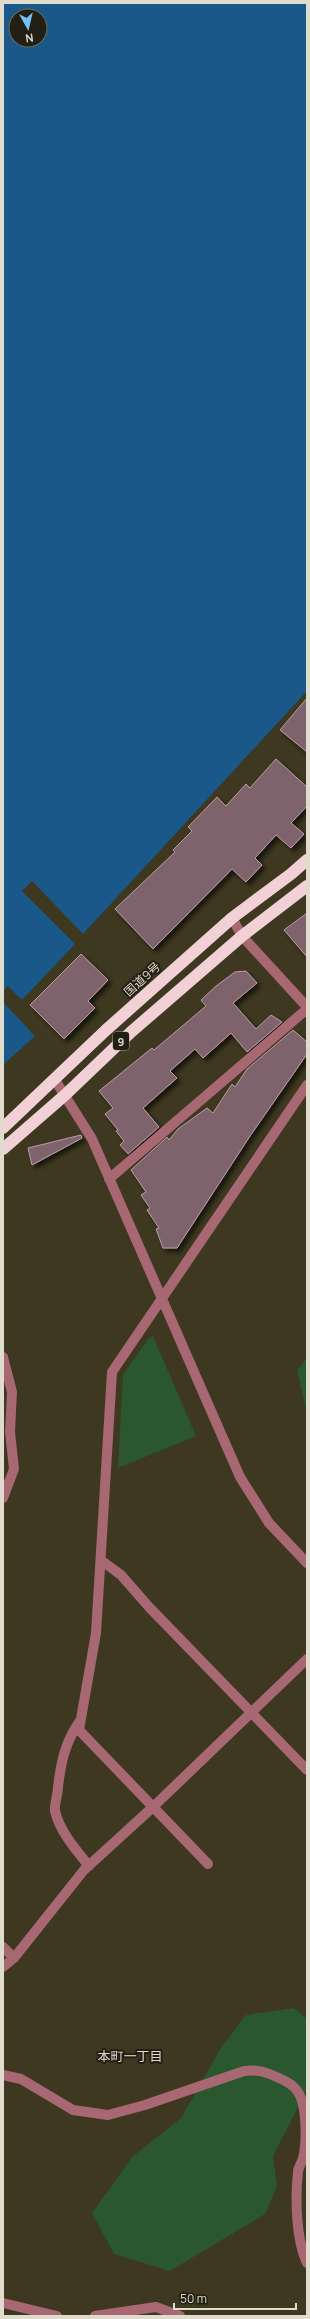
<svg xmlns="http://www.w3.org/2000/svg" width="310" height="2319" font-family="Manrope,'Noto Sans JP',sans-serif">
<defs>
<filter id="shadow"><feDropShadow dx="3.5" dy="3.5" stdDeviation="2" flood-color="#0009"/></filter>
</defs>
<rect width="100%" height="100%" fill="#3d381f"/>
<!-- green -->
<path fill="#2a572e" d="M153,1336L196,1436L118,1468L123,1375L148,1339Z
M307,1358V1413L297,1370Z
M294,2008L307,2019V2090L273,2156L277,2186L265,2214L170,2271L114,2254L92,2213L132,2157L181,2118L222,2046L246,2015Z"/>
<!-- water -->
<path fill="#195888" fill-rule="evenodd" d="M3,3H307V691L83,934L32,881L22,891L75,944L22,1000L8,986L3,991ZM16,16H40V40H16Z
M3,1002L35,1036L3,1065Z"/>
<!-- building -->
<path fill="#7e626c" stroke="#bb9ca7" filter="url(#shadow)" d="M307,698V752L280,730Z
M276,759L307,787V806L291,823L304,834L291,848L276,835L255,858L262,865L246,882L232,869L153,949L115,909L175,852L173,850L192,831L188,827L217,797L226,806L246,784L250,788Z
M307,913V957L284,930Z
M81,954L108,980L88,1001L95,1008L64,1039L30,1005Z
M246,971L257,983L233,1003L256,1029L271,1015L282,1022L247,1052L231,1033L203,1058L195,1049L170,1071L177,1078L143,1108L159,1127L128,1154L120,1145L124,1141L116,1131L118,1130L105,1114L113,1108L99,1091L152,1048L154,1050L206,1006L201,1000L216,986L235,972Z
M293,1030L307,1042V1054L250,1136L177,1248H163L156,1229L159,1228L147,1210L150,1208L141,1195L146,1192L131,1170L167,1137L169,1140L178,1129L207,1108L213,1113L232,1084L235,1087L247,1069Z
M81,1135L82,1138L32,1165L28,1148Z"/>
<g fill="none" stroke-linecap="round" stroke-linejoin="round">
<!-- minor -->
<path stroke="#a76773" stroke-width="10" d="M232,918L242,936L307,1007
M55,1080L92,1139L240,1477L269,1523L307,1563
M109,1179L307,1009
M3,1357L12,1392L10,1432L14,1469L3,1498
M102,1561L121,1575L149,1607L307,1770
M80,1721C65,1742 61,1762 58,1787C58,1795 54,1804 55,1811C60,1832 76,1850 89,1866
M208,1864L79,1730L96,1633L112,1372L307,1085
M3,1947L14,1958
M3,1967L14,1958L84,1870L153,1807L307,1659
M3,2075L21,2079L73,2110L108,2115L145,2105L244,2071C258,2069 266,2072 279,2078C286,2081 294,2085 298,2092C307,2105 307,2143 303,2158C302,2163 298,2167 298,2172C295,2198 296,2240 307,2263
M3,2303L57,2316
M95,2316L156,2307L180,2316"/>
<!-- highway -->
<path stroke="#f1d1d6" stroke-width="12" d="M3,1128L106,1030L232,918L291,874L307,860
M3,1149L65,1095L131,1032L242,936L307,886"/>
</g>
<g text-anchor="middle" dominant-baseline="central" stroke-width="4" stroke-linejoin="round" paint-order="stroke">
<!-- shield labels -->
<rect fill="#221f14" stroke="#a6a396" stroke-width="1" x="113" y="1032" width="16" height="18" rx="3"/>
<g font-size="11" font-weight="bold" fill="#dfdccd">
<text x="121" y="1041">9</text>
</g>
<!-- street labels -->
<g font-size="12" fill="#dfdccd" stroke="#221f14">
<text transform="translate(142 979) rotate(-42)">国道9号</text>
</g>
<!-- neighbourhood labels -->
<g font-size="13" fill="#dfdccd" stroke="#221f14">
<text x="130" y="2056">本町一丁目</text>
</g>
</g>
<!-- border -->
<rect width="310" height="2319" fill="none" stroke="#dfdccd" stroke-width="8"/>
<!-- north arrow -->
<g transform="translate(28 28) rotate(172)"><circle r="19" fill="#221f14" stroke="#6e6b5e"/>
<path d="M0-3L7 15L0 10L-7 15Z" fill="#73c1f6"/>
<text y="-6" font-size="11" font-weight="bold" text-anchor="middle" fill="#dfdccd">N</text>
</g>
<!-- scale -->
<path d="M174 2303v6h122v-6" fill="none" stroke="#dfdccd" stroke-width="2"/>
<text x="180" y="2303" font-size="12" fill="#dfdccd" stroke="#221f14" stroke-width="3" paint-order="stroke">50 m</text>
</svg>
